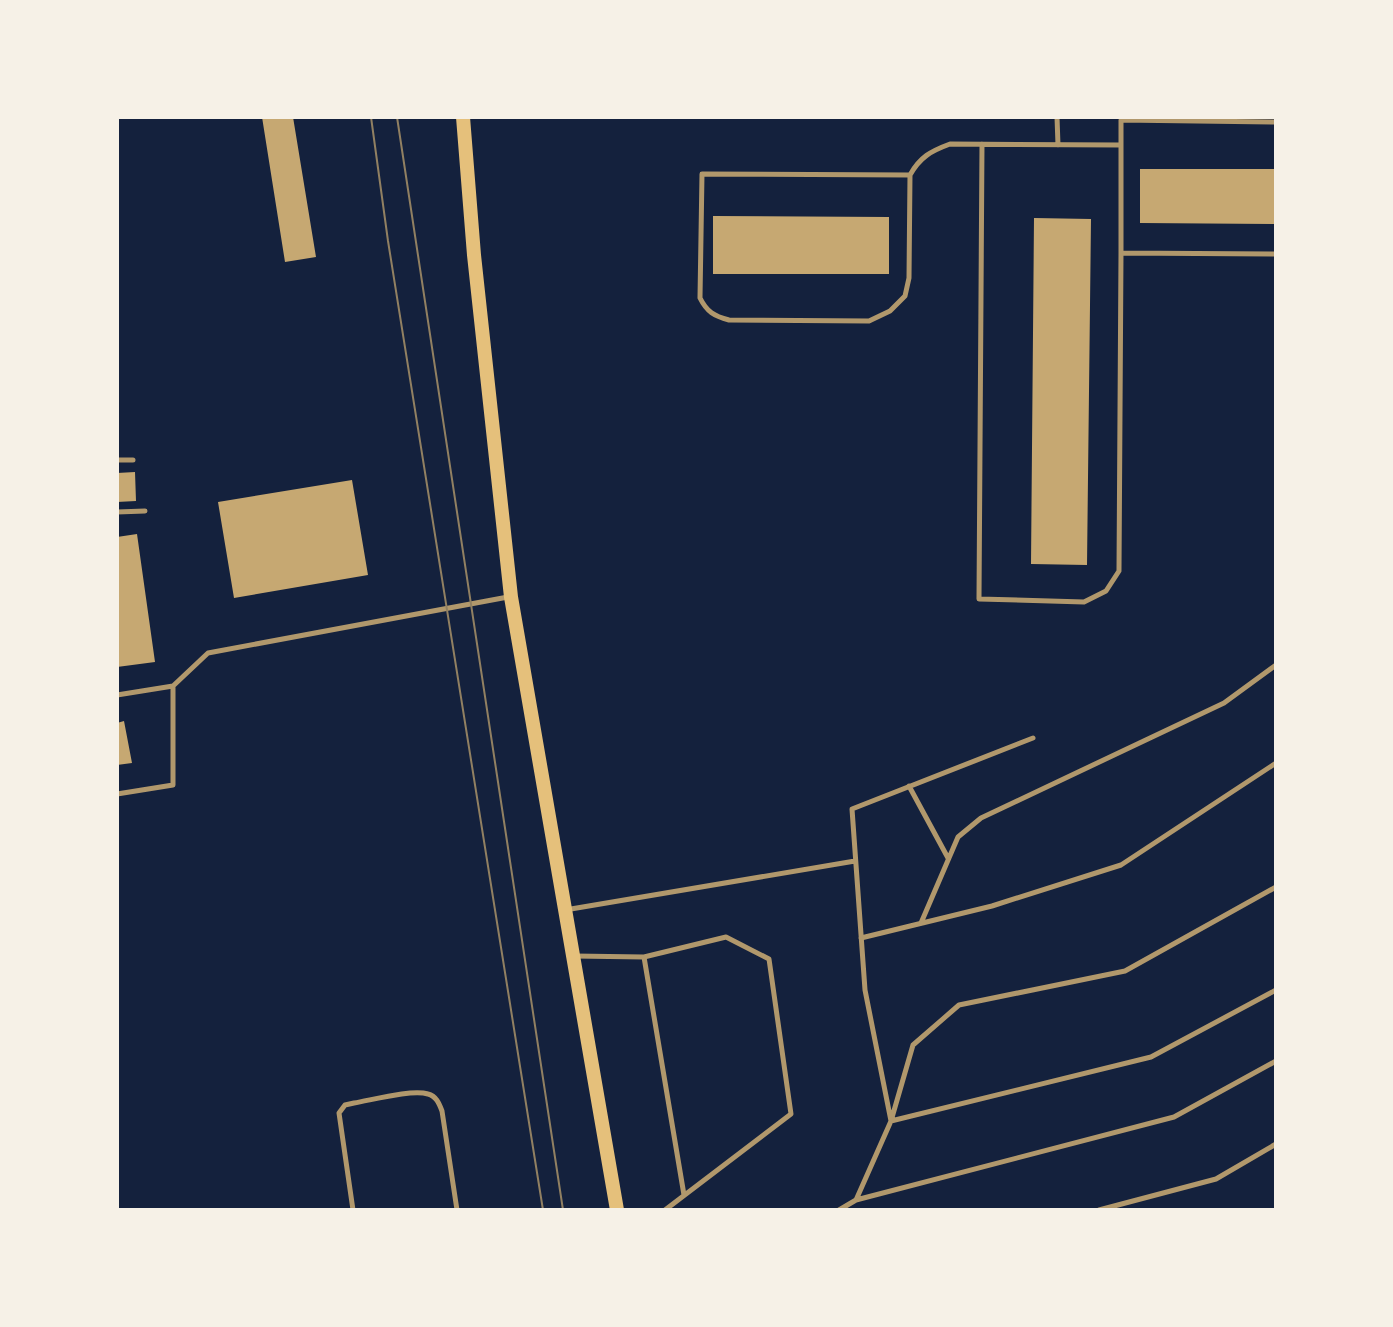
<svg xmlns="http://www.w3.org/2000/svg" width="1393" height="1327" font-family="'Roboto Serif',serif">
<rect width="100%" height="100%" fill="#14213d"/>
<!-- building -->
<path fill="#c6a872" d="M262,117H293L316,257L285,262Z
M1140,169H1276V224L1140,223Z
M713,216L889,217V274H713Z
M1034,218L1091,219L1087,565L1031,564Z
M135,472L136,501L117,502V473Z
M352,480L368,575L234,598L218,502Z
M137,534L155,662L117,667V537Z
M124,721L132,763L117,765V723Z"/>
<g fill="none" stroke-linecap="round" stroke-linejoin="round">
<!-- service -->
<path stroke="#b1986c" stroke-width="5" d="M1057,117L1058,145
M1276,122L1121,120V253L1276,254
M982,144L979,599L1084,602L1106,591L1119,571L1121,253
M910,175L909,278L905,296L890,311L869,321L729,320C714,316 707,312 700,298L702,174L910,175C920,157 931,151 950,144L1121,145
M117,460H133
M117,512L145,511
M117,695L173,686
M1033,738L852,809L865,990L891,1121L1151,1057L1276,990
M909,786L948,858
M117,794L173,785V686L208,653L508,597
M565,910L855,861
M921,923L958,837L981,818L1224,703L1276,665
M861,938L992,906L1121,865L1276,763
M574,956L644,957L726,937L769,959L791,1114L665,1210
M644,957L684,1195
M856,1200L1174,1117L1276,1061
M353,1210L339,1113L345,1105L354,1103C372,1100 412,1089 428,1094C436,1096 439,1103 442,1111L457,1210
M839,1210L856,1200L891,1121L913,1045L959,1005L1125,971L1276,887
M1099,1210L1216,1179L1276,1144"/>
<!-- secondary -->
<path stroke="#e5c07b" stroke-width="14" d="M463,117L474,255L511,597L617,1210"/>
<!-- tram -->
<path stroke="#918062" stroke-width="2" d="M371,117L388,241L543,1210
M397,117L563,1210"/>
</g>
<!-- border -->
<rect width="1393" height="1327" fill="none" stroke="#f6f1e7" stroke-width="238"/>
</svg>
